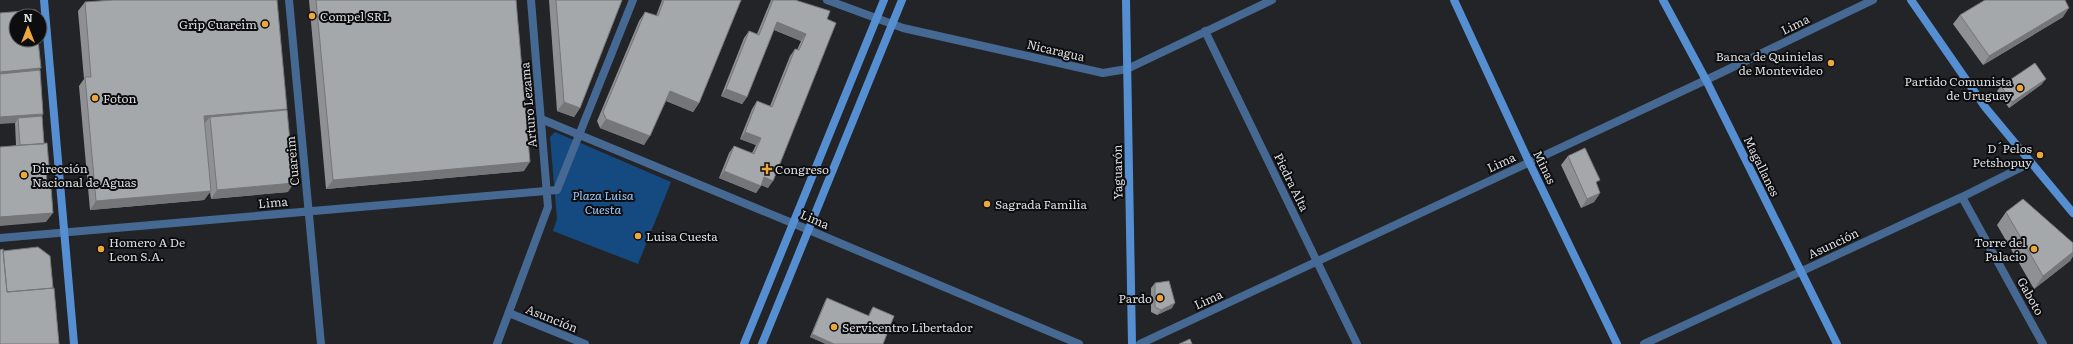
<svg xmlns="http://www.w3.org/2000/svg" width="2073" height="344" font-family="Literata,serif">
<rect width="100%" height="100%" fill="#222427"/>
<!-- green -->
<path fill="#154a81" d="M555,132L671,182L638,264L553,231L557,219L550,137Z"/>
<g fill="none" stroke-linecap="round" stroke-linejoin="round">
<!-- street -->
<path stroke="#466993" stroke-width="8" d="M289,0L321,344
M827,0L903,28L1103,73L1127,69L1272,0
M1205,31L1357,344
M541,119L809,230L1079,344
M1962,197L2043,344
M0,238L557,190L633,0
M509,313L585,344
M497,344L548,207L531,0
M1140,344L1706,80L1873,0
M1644,344L1962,197L2030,163"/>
<!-- secondary -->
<path stroke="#558fd2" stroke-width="8" d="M44,0L74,344
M1126,0L1132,344
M1454,0L1529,162L1617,344
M1663,0L1706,80L1837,344
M1911,0L1985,107L2073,213
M744,344L884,0
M762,344L902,0"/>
</g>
<!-- wall -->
<path fill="#8e9093" d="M309,0H516L524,171L326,189Z
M549,0H622L580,108L574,117L557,111Z
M662,0H741L699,103L693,112L666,101L644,145L600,128L597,121L639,21L645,12L656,16Z
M771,0H795L830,11L768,188L761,185L756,193L719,178L729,153L734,146L752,153L756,145L740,139L752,109L757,101L770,106L790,56L795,49L797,50L801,41L774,30L747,97L742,104L721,96L744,38L749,31L757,34Z
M85,2L286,110L288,192L211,199L210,192L204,200L90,210L79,86L84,79L78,11Z
M1960,15L2063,17L1983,65L1953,24Z
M40,70L43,114L42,116L44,144L49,166L46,170V222L16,145L15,123Z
M2042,84L2009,108L1997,91L2001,86Z
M1568,156L1597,185L1600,193L1594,202L1581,208L1561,165Z
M2006,212L2073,243V256L2070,261L2034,289L1997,225Z
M1155,283L1172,308L1157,315L1151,312V288Z
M827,298L868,316L871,310L873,307L883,344H826L810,337L825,301Z"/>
<!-- shaded-wall -->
<path fill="#747678" d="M2069,8L2063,17L1983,65L1989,56Z
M777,22L806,34L801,41L772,29Z
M41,68L34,77L0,80V72Z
M2046,79L2042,84L2009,108L2012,102Z
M726,89L747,97L742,104L721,96Z
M670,91L699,103L693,112L664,100Z
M564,102L580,108L574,117L557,111Z
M287,109L281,118L210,117L204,124V116Z
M43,114L38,122L18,118L15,123L0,124V117Z
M606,119L650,136L644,145L600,128Z
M745,132L761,138L756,145L740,139Z
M530,162L524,171L326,189L333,180Z
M724,171L761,186L756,193L719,178Z
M764,177L773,181L768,188L759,184Z
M294,183L288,192L211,199L217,190Z
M211,191L204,200L90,210L96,201Z
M1600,193L1594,202L1581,208L1587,199Z
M53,213L46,222L0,226V217Z
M2073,252V256L2070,261L2034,289L2043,276Z
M1175,303L1172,308L1157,315L1161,310Z
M812,334L834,344H826L810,337Z"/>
<!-- building -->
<path fill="#a5a8ab" stroke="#747678" d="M113,0H277L287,109L204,116L211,191L96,201L85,77H91L85,2Z
M316,0H516L530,162L333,180Z
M556,0H622L580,108L564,102Z
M664,0H741L699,103L670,91L650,136L606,119L603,112L645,12L658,16Z
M773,0H795L830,11L827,19L836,23L773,181L764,177L761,186L724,171L734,146L754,154L761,138L745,132L757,101L772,107L795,49L799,50L806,34L777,22L747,97L726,89L749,31L759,35Z
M1985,0H2065L2069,8L1989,56L1960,15Z
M36,10V16H16V40H38L41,68L0,72V13Z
M2035,63L2046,79L2012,102L2001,86Z
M40,70L43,114L0,117V74Z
M287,110L294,183L217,190L210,117Z
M42,116L44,144L20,145L18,118Z
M47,143L49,166H46L47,188L51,187L53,213L0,217V147Z
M1585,148L1600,180L1596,182L1600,193L1587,199L1568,156Z
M2023,199L2073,243V252L2043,276L2006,212Z
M38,247L50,256L53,288L7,292L3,251Z
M3,249L7,292L54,288L59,344H0V250Z
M1169,281L1175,303L1161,310L1155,307V283Z
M827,298L869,316L873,307L894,316L883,344H834L812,334Z
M1190,339L1192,344H1179Z"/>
<!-- markers -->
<g fill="#eea73c" stroke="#0d0d0f" stroke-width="1.5">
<circle cx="312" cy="16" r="4"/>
<circle cx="265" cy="24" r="4"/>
<circle cx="1831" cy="63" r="4"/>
<circle cx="2020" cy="88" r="4"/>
<circle cx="95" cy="98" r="4"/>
<circle cx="2040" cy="155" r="4"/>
<path d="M765 163h4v4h4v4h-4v4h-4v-4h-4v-4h4z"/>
<circle cx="24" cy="175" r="4"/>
<circle cx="987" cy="204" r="4"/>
<circle cx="638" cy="236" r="4"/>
<circle cx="101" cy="249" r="4"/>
<circle cx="2034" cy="249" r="4"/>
<circle cx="1160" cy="298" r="4"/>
<circle cx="834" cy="327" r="4"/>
</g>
<g text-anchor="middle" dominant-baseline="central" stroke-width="4" stroke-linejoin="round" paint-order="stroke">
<!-- poi labels -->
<g font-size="12" fill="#dadcdd" stroke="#0d0d0f" text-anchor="start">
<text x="320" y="16">Compel SRL</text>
<text x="257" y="24" text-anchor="end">Grip Cuareim</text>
<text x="1823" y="56" text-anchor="end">Banca de Quinielas<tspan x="1823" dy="14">de Montevideo</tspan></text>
<text x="2012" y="81" text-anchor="end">Partido Comunista<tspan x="2012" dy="14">de Uruguay</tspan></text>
<text x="103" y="98">Foton</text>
<text x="2032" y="148" text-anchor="end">D´Pelos<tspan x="2032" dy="14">Petshopuy</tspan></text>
<text x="32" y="168">Dirección<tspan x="32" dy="14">Nacional de Aguas</tspan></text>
<text x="775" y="169">Congreso</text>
<text x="995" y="204">Sagrada Familia</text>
<text x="646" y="236">Luisa Cuesta</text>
<text x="109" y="242">Homero A De<tspan x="109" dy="14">Leon S.A.</tspan></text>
<text x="2026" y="242" text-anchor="end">Torre del<tspan x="2026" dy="14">Palacio</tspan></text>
<text x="1152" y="298" text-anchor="end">Pardo</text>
<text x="842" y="327">Servicentro Libertador</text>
</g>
<!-- street labels -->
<g font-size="12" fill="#dadcdd" stroke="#0d0d0f">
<text transform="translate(1795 24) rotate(-26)">Lima</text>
<text transform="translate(1056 50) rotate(13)">Nicaragua</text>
<text transform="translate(528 105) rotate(-95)">Arturo Lezama</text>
<text transform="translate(292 161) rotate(-95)">Cuareim</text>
<text transform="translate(1501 162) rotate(-25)">Lima</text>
<text transform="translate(1762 166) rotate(64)">Magallanes</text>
<text transform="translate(1545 167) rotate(64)">Minas</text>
<text transform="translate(1117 172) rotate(-91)">Yaguarón</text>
<text transform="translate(1292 182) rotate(64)">Piedra Alta</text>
<text transform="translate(273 202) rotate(-5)">Lima</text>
<text transform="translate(815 219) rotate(23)">Lima</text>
<text transform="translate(1833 243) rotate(-25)">Asunción</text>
<text transform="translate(2031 296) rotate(61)">Gaboto</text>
<text transform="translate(1208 299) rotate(-25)">Lima</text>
<text transform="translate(552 318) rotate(22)">Asunción</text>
</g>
<!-- park labels -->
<g font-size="12" font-style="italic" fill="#9cc7fa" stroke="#0d0d0f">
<text x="603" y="195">Plaza Luisa<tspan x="603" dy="14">Cuesta</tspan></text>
</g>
</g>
<!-- north arrow -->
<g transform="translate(28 28)"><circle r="19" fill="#0d0d0f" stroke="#5f6061"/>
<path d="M0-3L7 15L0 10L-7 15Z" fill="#eea73c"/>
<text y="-6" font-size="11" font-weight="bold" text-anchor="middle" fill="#dadcdd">N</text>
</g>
</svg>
